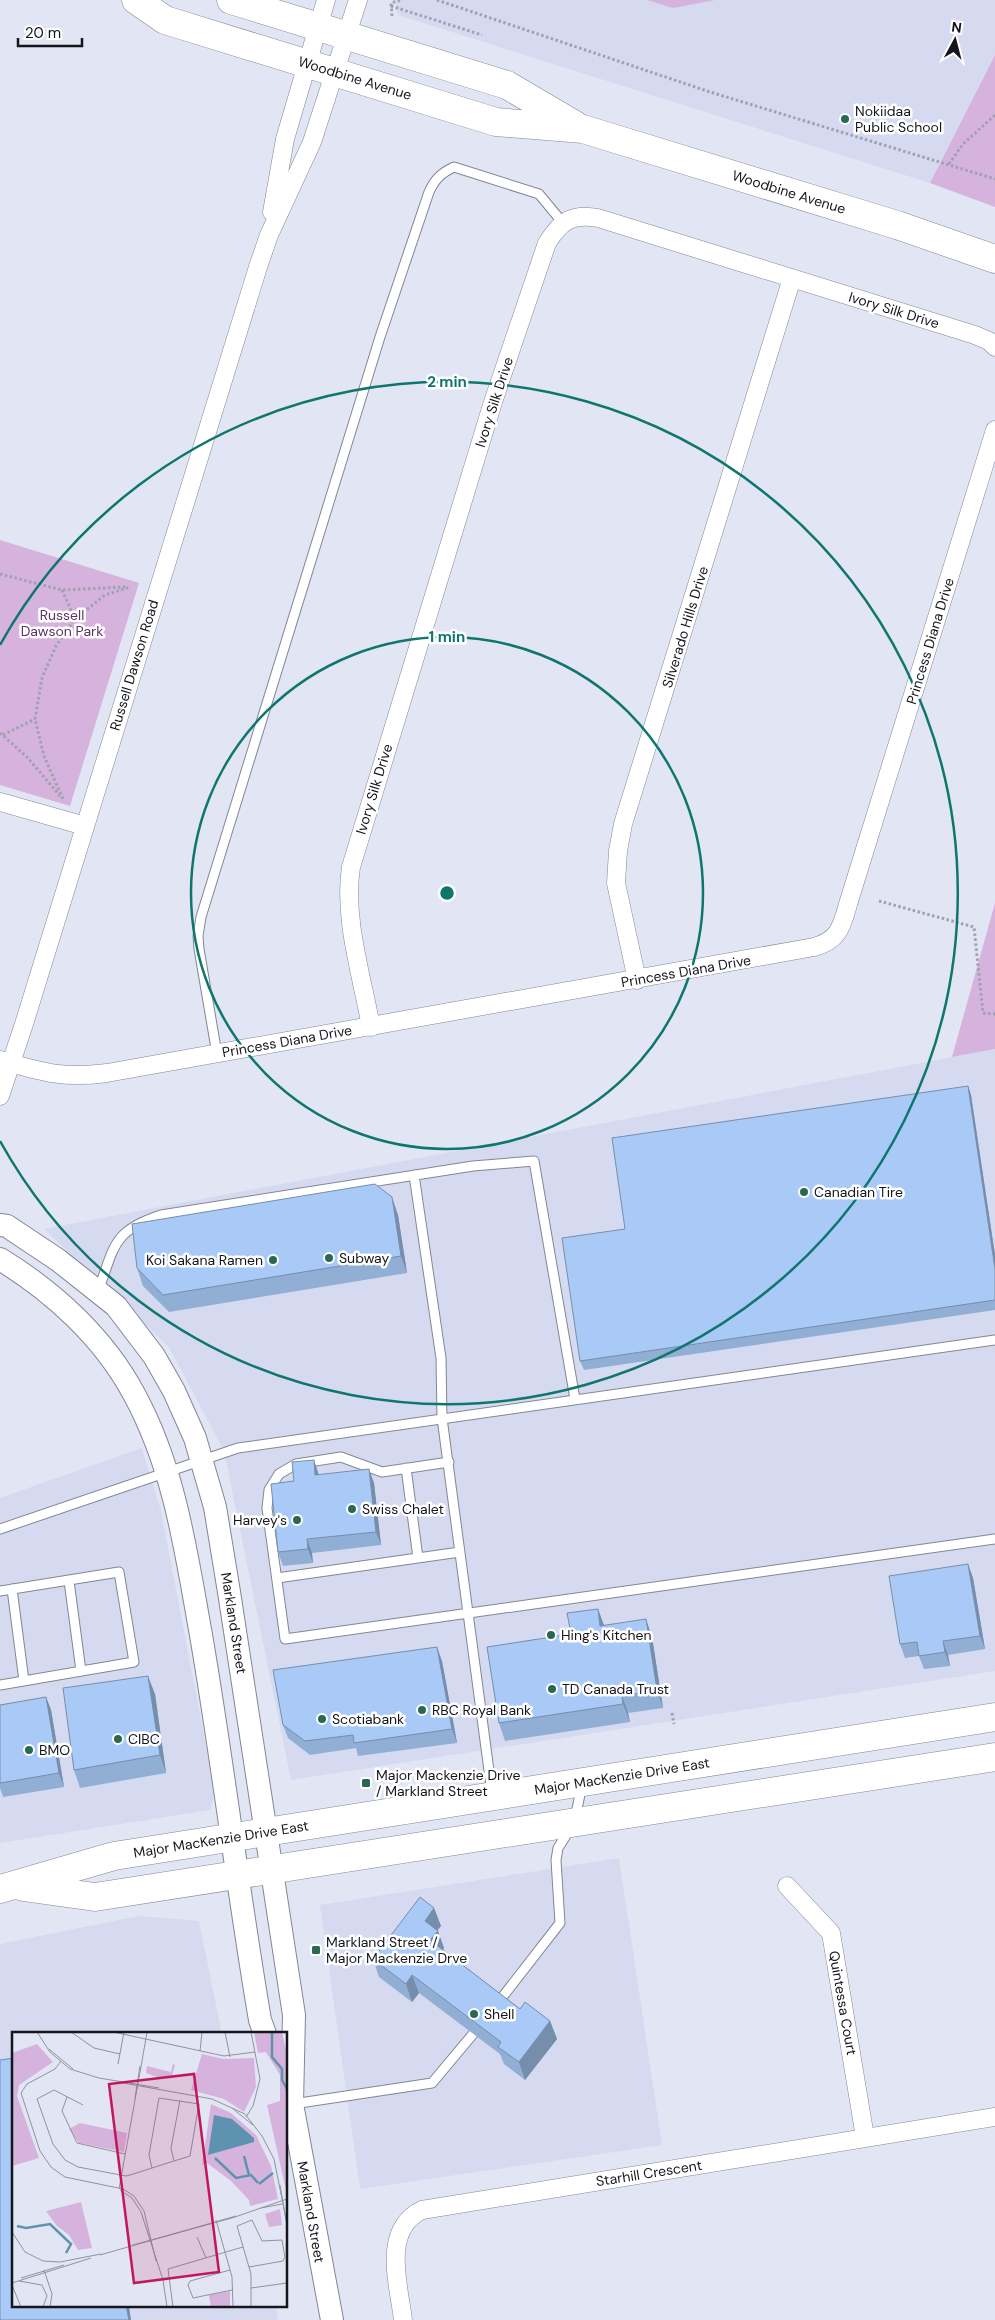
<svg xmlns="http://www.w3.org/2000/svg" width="995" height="2320" font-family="'DM Sans',sans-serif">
<rect width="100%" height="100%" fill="#e2e5f4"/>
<!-- built -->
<path fill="#d6daf1" d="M395,0H995V55L930,183L398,15Z
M995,1049V1671L291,1780L224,1451L169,1347L44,1229Z
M142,1448L161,1511L215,1793L210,1810L0,1843V1498Z
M619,1858L662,2145L360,2189L320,1905Z
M139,1916L199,1921L222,2034H14V2306H276L278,2320H0V1944Z"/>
<!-- green -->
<path fill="#d6b3dd" d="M647,0H715L673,8Z
M995,55V207L930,183Z
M0,540L139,583L70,806L0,785Z
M995,903V1049L952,1057Z"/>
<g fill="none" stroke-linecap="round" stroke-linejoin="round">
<defs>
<path id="service" d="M217,1054L199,949L198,936L201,917L380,337L429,192C435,179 441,173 454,167L539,194L563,223
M414,1175L441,1358L442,1418L492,1793
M98,1291C115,1246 112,1231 161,1215L473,1166L534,1161L575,1399
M449,1462L382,1472L341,1457L296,1464L279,1474L269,1490L267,1508L285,1639L995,1539
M406,1468L418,1558
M0,1529L238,1448L995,1340
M277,1578L460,1552
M69,1581L81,1671
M12,1589L24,1681
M0,1591L119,1572L134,1662L0,1685
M497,2004L560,1923L556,1860L558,1848L574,1823L582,1785
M293,2104L432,2083L473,2034"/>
<path id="minor" d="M272,212L285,139L326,0
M0,802L85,826
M637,980L616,883L618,851L623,824L792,278
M371,1027C362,976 343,918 351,867L493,402L547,243C561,221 572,213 598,218L975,335L989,341L995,347
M0,1060C42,1072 62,1079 107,1073L814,947C840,940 842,925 849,901L995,430
M0,1096L24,1024L258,267L269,235L312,142L358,0
M787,1886L831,1933L865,2137
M403,2320C399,2285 381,2230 422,2210L995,2117"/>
<path id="tertiary" d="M0,1225L7,1226L58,1260L116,1306L154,1356L174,1391L195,1438L215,1507L229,1592L294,2015L292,2104
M0,1259C54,1292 104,1338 134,1394C175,1469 186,1552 201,1635C223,1763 238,1892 260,2020L265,2034
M287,2090L292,2104L332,2320"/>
<path id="primary" d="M136,0L165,20L496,122L583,129L897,225L995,259
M231,0L507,85L575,125
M23,1887L95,1897L995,1757
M0,1889L114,1856L995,1717"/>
</defs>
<!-- service casing -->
<use href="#service" stroke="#838694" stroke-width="11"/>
<!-- minor casing -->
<use href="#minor" stroke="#838694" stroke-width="19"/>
<!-- tertiary casing -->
<use href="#tertiary" stroke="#838694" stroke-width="24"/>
<!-- primary casing -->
<use href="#primary" stroke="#838694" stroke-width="29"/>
<!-- path -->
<path stroke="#9fa2ae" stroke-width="3" stroke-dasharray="2.5 2.5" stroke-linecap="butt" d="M437,0L710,92L995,179
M391,6L482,35
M392,16L391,3L401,0
M949,164L963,144L995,115
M0,574L62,590L125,587
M62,590L75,619
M0,733L27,757L60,796
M3,735L35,719
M63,799L44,756L35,719L42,678L56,646L75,619L105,595L130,587
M879,901L974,927L983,1013L995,1014
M672,1713L674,1724"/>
<!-- service -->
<use href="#service" stroke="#fff" stroke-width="9"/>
<!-- minor -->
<use href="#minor" stroke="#fff" stroke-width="18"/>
<!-- tertiary -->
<use href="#tertiary" stroke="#fff" stroke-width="22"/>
<!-- primary -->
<use href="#primary" stroke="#fff" stroke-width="28"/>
</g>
<!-- wall -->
<path fill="#91aed4" d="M968,1086L971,1095L995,1255V1310L584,1370L580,1361L625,1229Z
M398,1215L407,1273L169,1312L143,1286L137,1268Z
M314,1460L319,1475L374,1483L381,1545L312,1553L313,1563L283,1566L278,1552L294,1481Z
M968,1564L973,1578L985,1649L948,1655L950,1666L924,1669L919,1656L905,1658L900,1644Z
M598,1609L604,1625L652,1637L663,1708L628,1713L630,1722L505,1741L499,1723L571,1634Z
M442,1661L457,1743L358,1756L356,1748L310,1755L288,1738L283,1725Z
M155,1694L166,1773L80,1788L74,1770Z
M46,1697L51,1710L64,1787L3,1797L0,1788V1705Z
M434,1908L441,1926L437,1930L444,1948L443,1950L520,2009L550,2021L557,2039L525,2080L504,2064L500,2054L419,1993L412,2002L379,1977L373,1959Z"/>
<!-- shaded-wall -->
<path fill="#768dac" d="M968,1086L971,1095L995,1255V1269Z
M392,1197L398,1215L407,1273L401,1256Z
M314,1460L318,1473L320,1489L315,1475Z
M369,1469L374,1483L381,1545L376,1532Z
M307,1539L312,1553L313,1563L308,1549Z
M968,1564L973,1578L985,1649L980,1636Z
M598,1609L604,1626H600Z
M646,1619L652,1637L663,1708L657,1690Z
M943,1641L948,1655L950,1666L945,1652Z
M437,1647L442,1661L457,1743L452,1729Z
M148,1676L155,1694L166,1773L160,1755Z
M622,1696L628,1713L630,1722L623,1704Z
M46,1697L51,1710L64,1787L59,1773Z
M434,1908L441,1926L431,1938L425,1921Z
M438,1931L444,1948L437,1958L430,1940Z
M412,1975L419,1993L412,2002L406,1984Z
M550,2021L557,2039L525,2080L519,2062Z
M126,2306H129L131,2320H129Z"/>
<!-- building -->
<path fill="#a9caf6" stroke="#768dac" d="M968,1086L995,1269V1300L580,1361L562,1238L625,1229L612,1138Z
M375,1184L392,1197L401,1256L163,1295L137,1268L132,1224Z
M314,1460L315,1475L369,1469L376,1532L307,1539L308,1549L278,1552L271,1484L294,1481L292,1462Z
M968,1564L980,1636L943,1641L945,1652L919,1656L917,1642L900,1644L889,1576Z
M598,1609L600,1626L646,1619L657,1690L622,1696L623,1704L499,1723L487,1647L571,1634L567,1613Z
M437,1647L452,1729L354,1743L353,1735L305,1741L283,1725L273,1670Z
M148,1676L160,1755L74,1770L63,1688Z
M46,1697L59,1773L0,1783V1705Z
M420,1897L434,1908L425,1921L438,1931L430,1940L520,2009L525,2002L550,2021L519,2062L498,2047L501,2042L412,1975L406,1984L373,1959Z
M14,2058V2306H126L129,2320H0V2060Z"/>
<!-- distance rings -->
<g fill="none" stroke="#0f766e" stroke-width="2.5">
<circle cx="447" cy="893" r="256"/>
<path d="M0 645A511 511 0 1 1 0 1141"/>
</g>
<!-- markers -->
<g fill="#2a6854" stroke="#fff" stroke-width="2">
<circle cx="845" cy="119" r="5"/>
<circle cx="804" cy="1192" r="5"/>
<circle cx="329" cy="1258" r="5"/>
<circle cx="273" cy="1260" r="5"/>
<circle cx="352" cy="1509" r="5"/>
<circle cx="297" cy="1520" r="5"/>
<circle cx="551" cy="1635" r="5"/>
<circle cx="552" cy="1689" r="5"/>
<circle cx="422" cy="1710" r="5"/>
<circle cx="322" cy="1719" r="5"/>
<circle cx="118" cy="1739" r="5"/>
<circle cx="29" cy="1750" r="5"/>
<rect x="361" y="1778" width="10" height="10" rx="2.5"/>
<rect x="311" y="1945" width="10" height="10" rx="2.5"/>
<circle cx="474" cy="2014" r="5"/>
</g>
<g text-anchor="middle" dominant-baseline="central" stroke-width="5" stroke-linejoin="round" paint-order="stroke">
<!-- street labels -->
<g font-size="14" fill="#15161c" stroke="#fff">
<text transform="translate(355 78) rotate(17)">Woodbine Avenue</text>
<text transform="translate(789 192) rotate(17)">Woodbine Avenue</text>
<text transform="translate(894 310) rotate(17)">Ivory Silk Drive</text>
<text transform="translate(494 402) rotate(-72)">Ivory Silk Drive</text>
<text transform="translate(685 627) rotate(-73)">Silverado Hills Drive</text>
<text transform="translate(930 641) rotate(-73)">Princess Diana Drive</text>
<text transform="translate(134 665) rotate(-73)">Russell Dawson Road</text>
<text transform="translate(374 789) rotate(-73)">Ivory Silk Drive</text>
<text transform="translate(686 971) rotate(-10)">Princess Diana Drive</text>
<text transform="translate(287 1041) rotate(-10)">Princess Diana Drive</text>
<text transform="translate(234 1623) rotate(81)">Markland Street</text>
<text transform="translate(622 1776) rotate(-9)">Major MacKenzie Drive East</text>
<text transform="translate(221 1839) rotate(-9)">Major MacKenzie Drive East</text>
<text transform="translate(843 2003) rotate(80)">Quintessa Court</text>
<text transform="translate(649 2173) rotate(-9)">Starhill Crescent</text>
<text transform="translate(311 2212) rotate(80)">Markland Street</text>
</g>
<!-- poi labels -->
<g font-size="14" fill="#15161c" stroke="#fff" text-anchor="start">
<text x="855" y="111">Nokiidaa<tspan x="855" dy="16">Public School</tspan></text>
<text x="814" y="1192">Canadian Tire</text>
<text x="339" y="1258">Subway</text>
<text x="263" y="1260" text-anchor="end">Koi Sakana Ramen</text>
<text x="362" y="1509">Swiss Chalet</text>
<text x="287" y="1520" text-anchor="end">Harvey's</text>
<text x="561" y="1635">Hing's Kitchen</text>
<text x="562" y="1689">TD Canada Trust</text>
<text x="432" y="1710">RBC Royal Bank</text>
<text x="332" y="1719">Scotiabank</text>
<text x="128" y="1739">CIBC</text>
<text x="39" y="1750">BMO</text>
<text x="376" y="1775">Major Mackenzie Drive<tspan x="376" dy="16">/ Markland Street</tspan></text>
<text x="326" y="1942">Markland Street /<tspan x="326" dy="16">Major Mackenzie Drve</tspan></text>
<text x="484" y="2014">Shell</text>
</g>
<!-- park labels -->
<g font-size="14" fill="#5e3267" stroke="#fff">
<text x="62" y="615">Russell<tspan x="62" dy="16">Dawson Park</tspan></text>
</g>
</g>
<!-- overview -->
<g transform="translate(12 2032)">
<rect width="275" height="275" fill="#e2e5f4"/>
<path d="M242,0H270L275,23V163L255,73L268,69V43L254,20L246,21ZM25,12L41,30L7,53L5,64L27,126L0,134V21ZM190,22L211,27L242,26L244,55L232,80L212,67L179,58ZM161,32L163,33L160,44L148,46L134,41L135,34L159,40ZM199,72L219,81L244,103L259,134L266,167L238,174L237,168L219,149L195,131L190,133ZM68,91L115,101L112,120L67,111L57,97ZM69,170L80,216L66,218L57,203L45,194L34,179ZM268,177L270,193L257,195L253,182ZM218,259V275H199L197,263Z" fill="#d6b3dd"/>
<path d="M202,83L220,87L242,106V110L196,123Z" fill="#5e93b0"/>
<path fill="none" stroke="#5e93b0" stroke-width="2.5" d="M260,0V25L270,37V48L275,57M232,124L237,143M203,126L224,146L239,143L246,151M247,152L261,141M5,194L14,196L38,192L59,212L54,221"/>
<path fill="none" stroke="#90929e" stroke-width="1" d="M25,0L38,20L58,37L87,46L147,56M59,0L82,16L108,22M101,0L212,24L243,20M213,0L218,25M37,17L61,37M188,19L190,0M49,29L43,37L15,52L9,61L28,119L39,135L53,145L111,157L122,164L132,179L144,229M130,29L135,0M106,32L112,0M106,50L200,67L233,82L250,104L262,127L274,187M55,65L50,79L65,111L113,122M123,66L128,34M71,73L42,58L25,67L41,112L53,128L66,135L114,144L118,143L162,129L178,124L187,72L147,66L137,123L140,136M220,76L241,93M234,85L241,74L248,47L239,0M162,129L159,116L168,68M268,153L275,194M107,157L130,29M108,158L120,166L129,180L151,248L155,275M249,176L270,172M204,188L220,245L221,275M0,200L13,220L31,229L48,230L89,222M185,205L194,226M121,213L220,186L275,167M88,223L224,184M237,235L271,229L273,225L270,208L250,209L240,188L225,194L239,242V275M32,238L40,262L38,275M218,238L178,249L176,253L181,266L220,258M9,246L52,233M7,249L30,253L35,264L31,275M0,251L79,226M0,253L9,275M239,256L275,251M161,275L156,237L231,215"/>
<path fill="#c2185b" fill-opacity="0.15" stroke="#c2185b" stroke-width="2.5" d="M182,42L207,240L122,251L97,52Z"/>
<rect width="275" height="275" fill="none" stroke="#15161c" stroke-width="2.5"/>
</g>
<circle cx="447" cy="893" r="8" fill="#0f766e" stroke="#fff" stroke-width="2.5"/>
<g font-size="15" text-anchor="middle" font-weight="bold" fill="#0f766e" stroke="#fff" stroke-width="5" stroke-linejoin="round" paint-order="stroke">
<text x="447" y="387">2 min</text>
<text x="447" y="642">1 min</text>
</g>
<!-- north arrow -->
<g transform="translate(955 40) rotate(7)" stroke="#ffffff" stroke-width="4" paint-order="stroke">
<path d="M0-4L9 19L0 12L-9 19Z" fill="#15161c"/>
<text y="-8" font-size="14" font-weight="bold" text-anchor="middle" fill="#15161c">N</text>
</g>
<!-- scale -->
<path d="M18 38v8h64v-8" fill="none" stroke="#15161c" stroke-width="2.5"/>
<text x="25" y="38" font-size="15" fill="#15161c" stroke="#ffffff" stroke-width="4" paint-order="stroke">20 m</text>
</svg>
